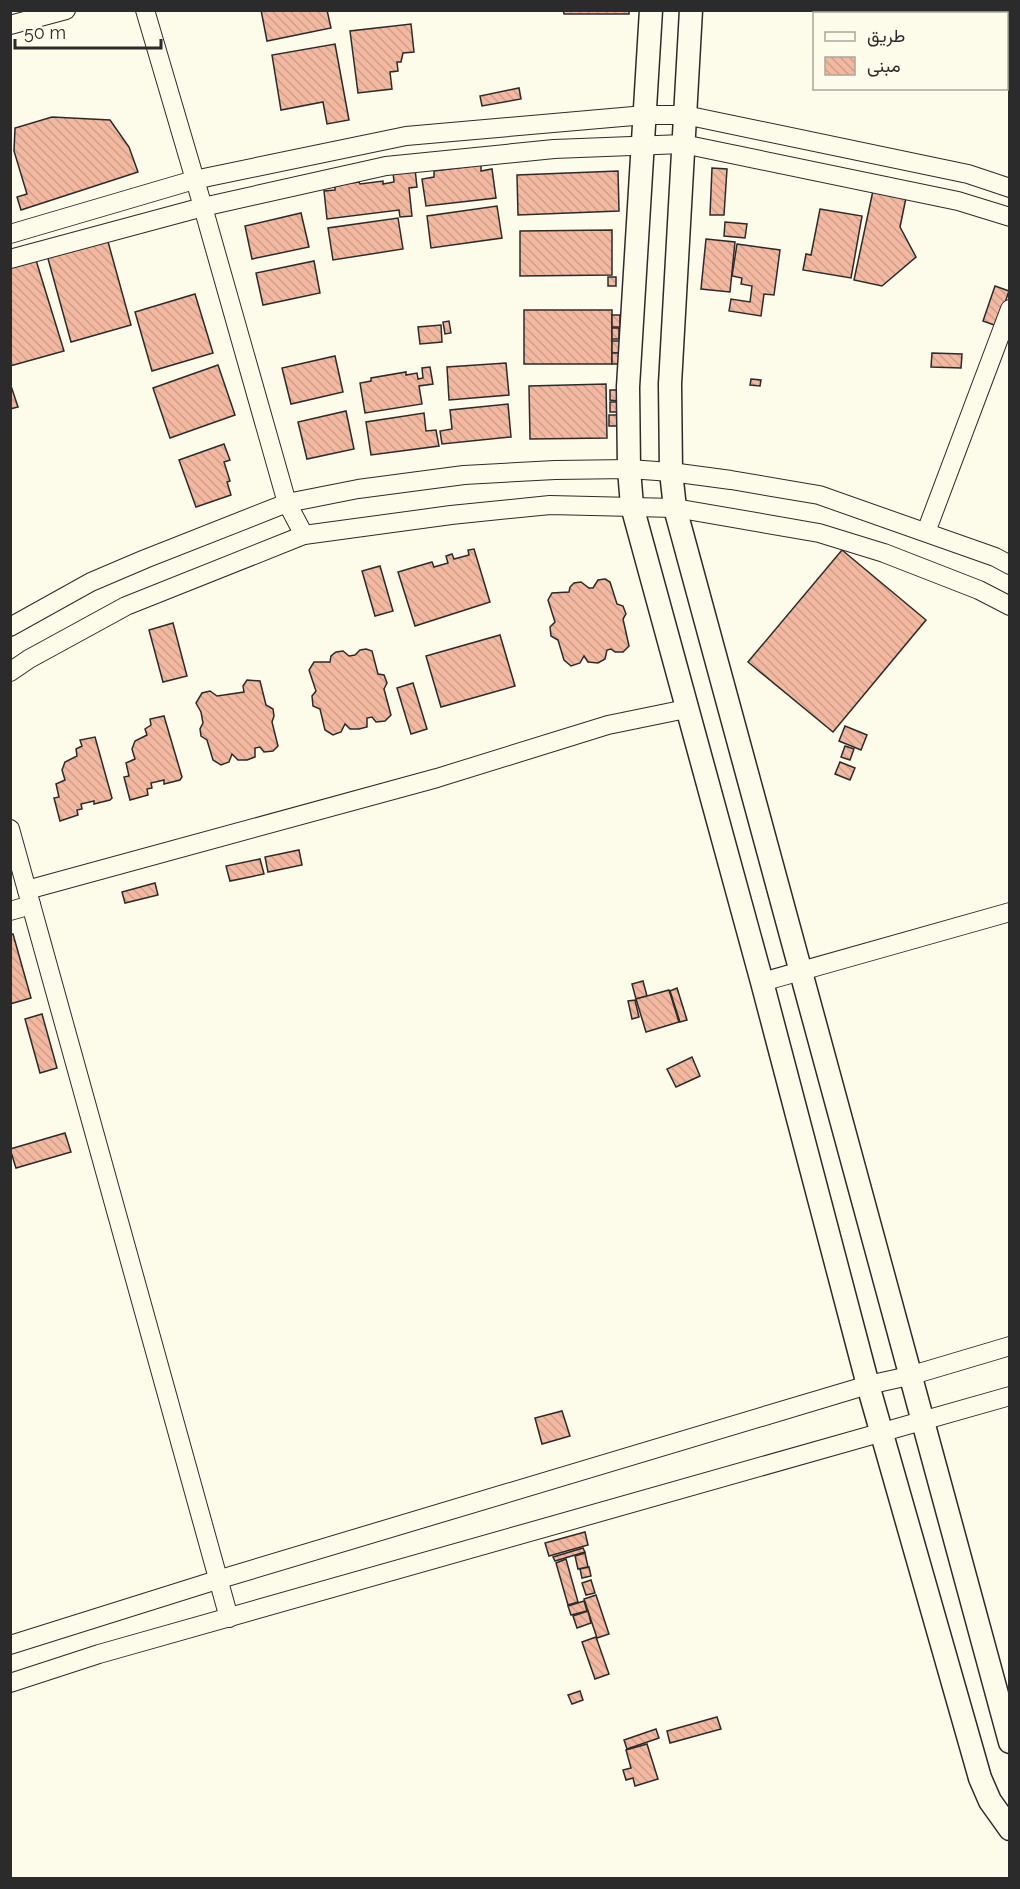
<svg xmlns="http://www.w3.org/2000/svg" width="1020" height="1889" viewBox="0 0 1020 1889" font-family="Raleway,Vazirmatn,sans-serif">
  <defs>
    <pattern id="building-back-hatch" width="6" height="6" patternUnits="userSpaceOnUse" patternTransform="scale(1.5)"><rect width="6" height="6" fill="#f2b8a0"/><path d="M-1 5l2 2M0 0l6 6M5-1l2 2" fill="none" stroke="#d09e8a"/></pattern>
  </defs>
  <rect width="100%" height="100%" fill="#fdfbea"/>
  <!-- building -->
  <g fill="url(#building-back-hatch)" stroke="#2b2b2b" stroke-width="1.5">
    <polygon points="261,10 327,10 331,28 267,41"/>
    <polygon points="563,10 629,10 629,14 564,14"/>
    <polygon points="411,24 414,52 403,53 401,62 397,62 398,71 390,72 392,89 358,93 350,31"/>
    <polygon points="335,44 349,120 327,124 323,102 281,110 272,55"/>
    <polygon points="519,88 521,99 482,106 480,96"/>
    <polygon points="52,117 110,120 129,147 138,172 21,210 17,197 27,194 14,151 15,128"/>
    <polygon points="481,165 481,171 492,169 496,198 426,206 422,179 434,177 434,171"/>
    <polygon points="712,168 727,169 724,215 710,215"/>
    <polygon points="415,169 417,187 409,188 412,216 400,217 399,210 327,219 324,191 335,190 335,185 359,182 360,184 383,181 383,184 394,182 393,172"/>
    <polygon points="618,171 619,211 518,215 517,175"/>
    <polygon points="874,186 907,193 900,227 916,257 882,286 854,280"/>
    <polygon points="497,206 502,238 431,248 427,216"/>
    <polygon points="820,209 862,216 851,278 803,270 806,254 811,255"/>
    <polygon points="301,213 309,247 252,259 245,226"/>
    <polygon points="398,218 403,249 333,260 328,228"/>
    <polygon points="725,222 747,224 745,238 724,236"/>
    <polygon points="612,230 612,275 520,276 520,231"/>
    <polygon points="107,238 131,325 71,342 47,255"/>
    <polygon points="706,239 735,242 730,292 701,289"/>
    <polygon points="737,244 780,250 774,295 764,294 761,316 729,311 731,299 750,302 752,286 741,284 742,278 732,276"/>
    <polygon points="35,257 64,351 10,366 10,264"/>
    <polygon points="314,261 320,293 263,305 256,273"/>
    <rect x="608" y="277" width="8" height="9"/>
    <polygon points="995,286 1009,291 997,326 983,321"/>
    <polygon points="195,294 213,353 152,371 135,312"/>
    <rect x="524" y="310" width="88" height="54"/>
    <rect x="612" y="315" width="8" height="12"/>
    <polygon points="449,321 451,333 445,334 443,322"/>
    <polygon points="441,325 442,342 420,344 418,327"/>
    <rect x="612" y="328" width="7" height="11"/>
    <rect x="612" y="341" width="8" height="12"/>
    <rect x="612" y="353" width="8" height="11"/>
    <polygon points="932,353 962,354 961,368 931,367"/>
    <polygon points="335,356 343,392 291,404 282,368"/>
    <polygon points="506,363 509,395 449,400 447,367"/>
    <polygon points="218,365 235,415 170,438 153,388"/>
    <polygon points="430,367 433,384 419,386 422,404 365,413 360,383 371,381 371,378 406,372 406,375 417,373 418,379 423,378 422,368"/>
    <polygon points="751,379 761,380 760,386 750,385"/>
    <polygon points="10,383 18,407 10,409"/>
    <polygon points="606,384 607,438 530,439 529,386"/>
    <polygon points="610,390 618,390 617,401 610,400"/>
    <rect x="610" y="402" width="7" height="10"/>
    <polygon points="508,404 511,437 442,444 440,431 452,429 450,410"/>
    <polygon points="346,411 354,449 307,459 298,422"/>
    <polygon points="424,413 426,431 436,430 439,446 371,455 366,422"/>
    <rect x="609" y="415" width="8" height="11"/>
    <polygon points="224,444 230,460 224,462 230,481 227,482 231,495 196,507 179,460"/>
    <polygon points="474,549 490,602 415,626 398,572 432,562 434,567 448,563 446,556 452,554 454,559 469,555 468,550"/>
    <polygon points="842,550 926,620 833,732 748,662"/>
    <polygon points="380,566 393,611 375,616 362,571"/>
    <polygon points="605,579 610,582 617,604 623,606 626,614 623,619 629,646 623,652 615,652 611,649 607,650 605,659 598,663 588,662 584,656 580,663 571,666 564,660 558,640 551,636 550,627 555,622 548,600 552,593 569,592 570,587 574,583 581,582 589,588 593,588 598,580"/>
    <polygon points="173,623 187,676 163,682 149,630"/>
    <polygon points="500,635 515,686 441,707 426,656"/>
    <polygon points="366,649 372,651 378,674 384,675 387,683 384,689 391,715 385,721 376,722 372,717 367,718 367,727 359,729 350,729 345,724 341,732 333,735 325,730 320,709 313,706 312,696 316,691 309,670 314,662 330,662 331,656 336,652 343,651 349,656 355,655 360,650"/>
    <polygon points="247,680 260,681 266,705 273,709 274,716 272,722 278,746 273,751 264,752 260,747 255,748 255,757 247,760 238,760 232,754 229,762 221,765 213,760 207,740 201,736 200,729 203,723 201,712 196,703 202,693 210,691 217,696 244,692 243,686"/>
    <polygon points="413,683 427,729 411,734 397,688"/>
    <polygon points="164,716 182,777 180,780 164,784 164,780 151,783 152,788 147,789 148,795 130,800 124,777 129,776 126,763 135,759 132,749 135,741 147,735 145,729 151,725 150,719"/>
    <polygon points="845,726 867,735 861,750 839,741"/>
    <polygon points="95,737 112,798 110,800 94,804 94,801 81,804 82,809 77,810 78,815 60,821 54,798 59,797 56,784 65,780 62,770 65,762 77,756 76,749 82,746 80,740"/>
    <polygon points="845,746 854,749 850,760 841,757"/>
    <polygon points="840,762 855,768 850,780 835,774"/>
    <polygon points="299,850 302,865 268,872 265,857"/>
    <polygon points="260,859 264,874 230,881 226,866"/>
    <polygon points="155,883 158,895 125,903 122,892"/>
    <polygon points="13,934 31,998 10,1004 10,935"/>
    <polygon points="643,981 647,996 636,999 632,984"/>
    <polygon points="677,988 687,1020 680,1022 670,991"/>
    <polygon points="669,990 679,1022 646,1032 636,999"/>
    <polygon points="635,1000 639,1017 632,1019 628,1001"/>
    <polygon points="42,1014 57,1068 40,1073 25,1019"/>
    <polygon points="692,1057 700,1076 676,1087 667,1069"/>
    <polygon points="65,1133 71,1152 16,1168 10,1149"/>
    <polygon points="562,1411 570,1436 542,1444 535,1418"/>
    <polygon points="585,1532 588,1545 549,1556 545,1543"/>
    <polygon points="583,1548 585,1552 555,1561 553,1557"/>
    <polygon points="585,1553 588,1567 578,1569 575,1556"/>
    <polygon points="566,1559 578,1602 568,1605 556,1563"/>
    <polygon points="589,1567 591,1576 582,1578 580,1569"/>
    <polygon points="591,1580 595,1593 586,1595 582,1583"/>
    <polygon points="596,1595 609,1634 597,1638 584,1599"/>
    <polygon points="584,1601 587,1611 571,1615 568,1606"/>
    <polygon points="588,1611 591,1623 577,1628 573,1616"/>
    <polygon points="596,1637 609,1674 595,1679 582,1642"/>
    <polygon points="580,1691 583,1700 572,1704 568,1695"/>
    <polygon points="717,1717 721,1729 670,1743 667,1731"/>
    <polygon points="656,1729 659,1738 627,1749 624,1740"/>
    <polygon points="647,1744 658,1779 635,1786 633,1778 626,1780 623,1770 631,1768 626,1750"/>
  </g>
  <g fill="none" stroke-linecap="round" stroke-linejoin="round">
    <!-- minor casing -->
    <g stroke="#2b2b2b" stroke-width="20">
      <g id="minor">
        <polyline points="145,10 203,207 287,503 304,535"/>
        <polyline points="10,25 66,10"/>
        <polyline points="10,234 194,180 406,136 645,115 685,115 968,174 1010,188"/>
        <polyline points="10,259 203,207 386,166 554,149 683,144 958,201 1010,217"/>
        <polyline points="926,532 1010,309"/>
        <polyline points="10,627 91,582 145,559 287,503 358,489 464,475 555,470 629,469 671,472 731,480 819,495 995,557 1010,565"/>
        <polyline points="10,672 29,659 126,606 304,535 451,515 550,505 675,508 819,533 884,553 979,590 1010,606"/>
        <polyline points="10,829 229,1618"/>
        <polyline points="27,890 437,778 608,725 686,709"/>
        <polyline points="10,911 31,905"/>
        <polyline points="762,982 1010,912"/>
        <polyline points="10,1645 217,1580 868,1385 909,1376 1010,1346"/>
        <polyline points="10,1683 99,1654 1010,1396"/>
      </g>
    </g>
    <!-- tertiary casing -->
    <g stroke="#2b2b2b" stroke-width="25">
      <g id="tertiary">
        <polyline points="651,10 628,387 629,469 632,506 762,982 868,1385 980,1778 990,1801 1010,1829"/>
        <polyline points="691,10 670,384 671,472 675,508 1010,1742"/>
      </g>
    </g>
    <!-- minor -->
    <use href="#minor" stroke="#fdfbea" stroke-width="18"/>
    <!-- tertiary -->
    <use href="#tertiary" stroke="#fdfbea" stroke-width="22"/>
  </g>
  <!-- border -->
  <rect width="1020" height="1889" fill="none" stroke="#2b2b2b" stroke-width="24"/>
  <!-- legend -->
  <rect x="813" y="12" width="195" height="78" fill="#fdfbea" stroke="#a9a89e" stroke-width="1.5"/>
  <rect x="825" y="32" width="30" height="9" fill="#fdfbea" stroke="#a9a89e" stroke-width="1.5"/>
  <text x="867" y="42" font-size="18" fill="#2b2b2b">طريق</text>
  <rect x="825" y="57" width="30" height="18" fill="url(#building-back-hatch)" stroke="#a9a89e" stroke-width="1.5"/>
  <text x="867" y="72" font-size="18" fill="#2b2b2b">مبنى</text>
  <!-- scale -->
  <path d="M15 39v9h146v-9" fill="none" stroke="#2b2b2b" stroke-width="3"/>
  <text x="24" y="39" font-size="18" fill="#2b2b2b" stroke="#fdfbea" stroke-width="4.5" paint-order="stroke">50 m</text>
</svg>
